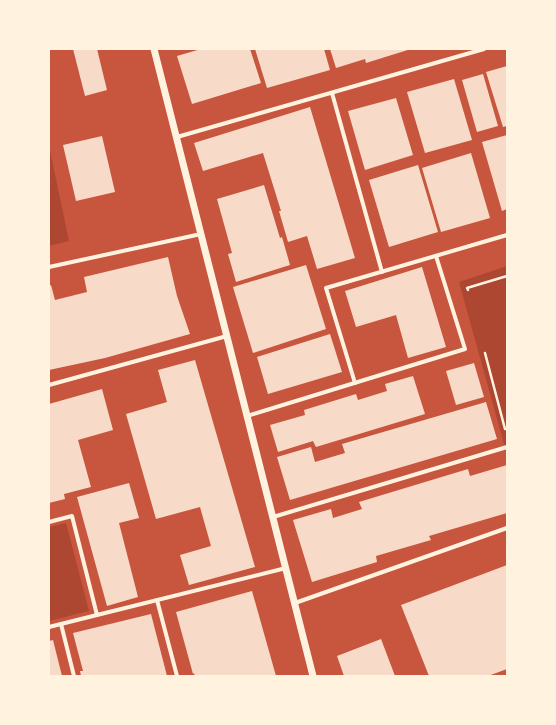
<svg xmlns="http://www.w3.org/2000/svg" width="556" height="725" viewBox="0 0 556 725" font-family="'Public Sans',sans-serif">
  <rect width="100%" height="100%" fill="#c8553d"/>
  <!-- green -->
  <g fill="#ae4732">
    <polygon points="49,146 69,241 49,246"/>
    <polygon points="507,266 507,455 459,282"/>
    <polygon points="66,523 89,611 49,621 49,527"/>
  </g>
  <!-- building -->
  <g fill="#f7dbc8">
    <polygon points="73,49 97,49 107,90 85,96"/>
    <polygon points="201,49 250,49 261,83 192,104 177,56"/>
    <polygon points="255,49 324,49 330,70 267,88"/>
    <polygon points="330,49 411,49 366,63 365,59 336,68"/>
    <polygon points="507,66 507,126 503,127 486,72"/>
    <polygon points="483,74 498,126 477,132 462,80"/>
    <polygon points="454,79 472,140 425,153 407,92"/>
    <polygon points="396,98 413,155 365,170 348,111"/>
    <polygon points="310,107 355,258 317,269 307,236 288,242 279,211 281,211 263,153 203,171 194,143"/>
    <polygon points="507,135 507,209 502,211 482,142"/>
    <polygon points="102,136 115,192 76,201 63,145"/>
    <polygon points="471,153 490,218 441,232 422,168"/>
    <polygon points="418,165 438,232 389,247 369,180"/>
    <polygon points="264,185 280,238 282,237 290,265 236,282 228,254 232,253 217,199"/>
    <polygon points="168,257 177,296 190,334 105,358 49,370 49,286 51,285 55,300 87,292 84,277"/>
    <polygon points="306,265 326,329 253,353 233,287"/>
    <polygon points="422,267 446,347 408,358 396,315 356,327 345,291"/>
    <polygon points="330,334 342,372 268,394 257,357"/>
    <polygon points="195,360 255,567 189,585 180,555 211,546 200,507 156,519 126,414 167,402 158,370"/>
    <polygon points="474,363 484,397 456,405 446,371"/>
    <polygon points="413,376 425,414 316,447 313,441 278,452 270,425 305,415 304,410 356,394 358,400 387,391 385,384"/>
    <polygon points="102,389 113,430 78,440 91,487 64,494 65,499 49,503 49,404"/>
    <polygon points="486,402 497,439 290,500 277,457 311,447 315,462 345,453 342,444"/>
    <polygon points="507,465 507,513 429,536 431,540 376,556 377,562 312,582 293,520 331,509 333,518 362,509 359,502 468,469 470,476"/>
    <polygon points="129,483 139,518 119,523 138,597 107,606 77,497"/>
    <polygon points="507,565 507,669 488,676 429,676 401,605"/>
    <polygon points="252,591 276,676 195,676 194,673 193,674 176,612"/>
    <polygon points="151,614 167,676 81,676 80,671 83,671 73,633"/>
    <polygon points="381,639 395,676 344,676 337,656"/>
    <polygon points="53,640 62,676 49,676 49,641"/>
  </g>
  <g fill="none" stroke-linecap="round" stroke-linejoin="round">
    <!-- path -->
    <g stroke="#fff3e0" stroke-width="2.5">
      <polyline points="468,290 467,288 507,276"/>
      <polyline points="485,353 505,429"/>
    </g>
    <!-- minor -->
    <g stroke="#fff3e0" stroke-width="4">
      <polyline points="332,93 382,272"/>
      <polyline points="177,137 484,49"/>
      <polyline points="49,267 201,234"/>
      <polyline points="355,383 326,288 507,235"/>
      <polyline points="49,385 227,336"/>
      <polyline points="247,416 465,349 436,256"/>
      <polyline points="273,517 507,447"/>
      <polyline points="49,522 72,516 97,615 286,568"/>
      <polyline points="157,600 177,676"/>
      <polyline points="295,603 507,528"/>
      <polyline points="61,624 74,676"/>
      <polyline points="49,627 97,615"/>
    </g>
    <!-- tertiary -->
    <polyline stroke="#fff3e0" stroke-width="7" points="154,49 313,676"/>
  </g>
  <!-- border -->
  <rect width="556" height="725" fill="none" stroke="#fff3e0" stroke-width="100"/>
</svg>
